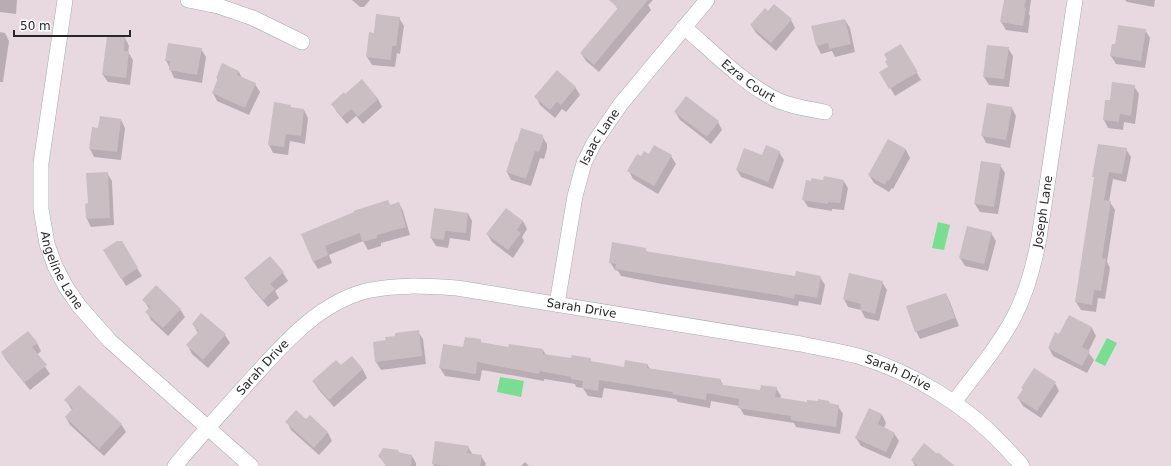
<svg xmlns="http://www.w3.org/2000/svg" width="1171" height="466" viewBox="0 0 1171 466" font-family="'DejaVu Sans',sans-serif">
  <rect width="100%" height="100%" fill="#e8d9e0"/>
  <!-- water -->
  <g fill="#77df8f">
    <polygon points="938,222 950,225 944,250 932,248"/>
    <polygon points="1107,338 1117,343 1105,366 1095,361"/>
    <polygon points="500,377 524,381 521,397 497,392"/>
  </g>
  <!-- shadow -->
  <g fill="#0003">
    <polygon points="0,0 17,0 16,14 0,12"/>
    <polygon points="352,0 370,0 364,7 360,7"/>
    <polygon points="619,0 653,0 648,5 651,10 599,72 586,61 581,53 618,10 615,4"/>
    <polygon points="1005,0 1031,0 1029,14 1030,16 1028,33 1006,30 1001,22"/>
    <polygon points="1125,0 1155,0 1154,7 1127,2"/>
    <polygon points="768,12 791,20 795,28 776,51 756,33 751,25"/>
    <polygon points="399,18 404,26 400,54 397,53 395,67 372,65 367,57 375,34"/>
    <polygon points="845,20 850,28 855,52 835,57 832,51 821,54 817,46"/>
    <polygon points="1145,30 1150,38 1145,68 1116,64 1111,56 1116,45"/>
    <polygon points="0,32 5,33 9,41 3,82 0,82"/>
    <polygon points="125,38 129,46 128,52 133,60 130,85 108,82 103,75"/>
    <polygon points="901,45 921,80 895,96 881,72 889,67"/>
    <polygon points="1008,48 1013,56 1009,87 989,85 984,77"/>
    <polygon points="201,49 206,57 202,83 174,78 166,60"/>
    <polygon points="239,72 242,78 255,84 260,92 249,115 217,101 213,93 218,81 217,78"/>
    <polygon points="362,81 378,99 382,107 363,124 356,116 347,124 337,112 332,104 345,95"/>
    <polygon points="1134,86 1139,94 1135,124 1124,122 1123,130 1108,128 1104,120 1110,102"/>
    <polygon points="575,87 580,95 566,112 562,109 555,118 540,105 536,97"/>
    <polygon points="290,106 292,108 304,110 308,118 305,144 290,141 288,155 273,153 269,145"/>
    <polygon points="1012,108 1016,116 1010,148 986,143 982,135"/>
    <polygon points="675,112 718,122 722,130 711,144 680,120"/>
    <polygon points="121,120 125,128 121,160 94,157 90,149"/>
    <polygon points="542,136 547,144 547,149 544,159 540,158 531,186 511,180 507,172"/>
    <polygon points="889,140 906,150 910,158 893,189 892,188 889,192 874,183 869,175"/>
    <polygon points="1126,149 1131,157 1126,182 1113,179 1109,202 1110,202 1115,210 1107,262 1110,268 1105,299 1098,298 1096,312 1081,310 1076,302 1095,179 1093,176"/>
    <polygon points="779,152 784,160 773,189 741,177 737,170 763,156"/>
    <polygon points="649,155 671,156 676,164 658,194 633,179 629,171 641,157"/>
    <polygon points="1000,165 1005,173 998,214 980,212 975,204"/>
    <polygon points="107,173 112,181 114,225 91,227 87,219"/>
    <polygon points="843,180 848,188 844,210 832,209 832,211 808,207 803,199 812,182"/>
    <polygon points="399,203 403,211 410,235 381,243 381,246 368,250 363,241 329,255 332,263 318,269 313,261 303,234"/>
    <polygon points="506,209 523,221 527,229 522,237 524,241 513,258 492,242 487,234"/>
    <polygon points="468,213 472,221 470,241 450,238 448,248 436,246 431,238"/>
    <polygon points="991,233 996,241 988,271 965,266 960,258"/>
    <polygon points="121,242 142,276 126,286 105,250"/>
    <polygon points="645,249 647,252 796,277 820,277 825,285 821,305 799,301 798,306 782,303 662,284 621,276 618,271 615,270 610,262"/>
    <polygon points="283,273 288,281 275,291 279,298 268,307 250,286 246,278"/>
    <polygon points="850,274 882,282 887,290 879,321 865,318 861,310 848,307 844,299"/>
    <polygon points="946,294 950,302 959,326 920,339 916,331"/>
    <polygon points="144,300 180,309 185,317 168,336 151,320 147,312 149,309"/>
    <polygon points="193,324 225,335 230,343 208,368 192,354 188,346 198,333"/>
    <polygon points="1092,328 1096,336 1088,352 1094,360 1087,373 1053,356 1049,348 1059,336"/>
    <polygon points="418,332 423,339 426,364 381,370 376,362 387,341"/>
    <polygon points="480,340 482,344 509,348 543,350 546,355 572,360 590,359 592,362 625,368 647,364 650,369 720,380 724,386 761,392 776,388 781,396 780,399 808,403 829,402 831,405 838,406 843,414 840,434 796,427 794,423 744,415 739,406 711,401 710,408 678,402 676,399 604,388 602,398 588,396 583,388 576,387 575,384 544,379 544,381 482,370 480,381 445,376 440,368"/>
    <polygon points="37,343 41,351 37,355 50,374 30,390 6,360 2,353"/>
    <polygon points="352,357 363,370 367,378 334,407 318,389 313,381 341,367"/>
    <polygon points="1055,383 1059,391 1041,418 1023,406 1018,398 1023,390 1022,388"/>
    <polygon points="66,401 121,424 126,432 104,456 70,425 66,417 72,410"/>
    <polygon points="870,409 882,415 886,423 884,428 894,433 899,441 890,459 861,446 856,438"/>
    <polygon points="310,417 328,433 332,441 319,455 291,430 287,422 306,420"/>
    <polygon points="468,447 473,455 481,456 486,464 485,466 434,466 433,464"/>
    <polygon points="398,451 399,454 412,456 416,463 416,466 386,466 380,456"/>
    <polygon points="936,454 955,466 915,466 912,460"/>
    <polygon points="525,462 529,466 521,466"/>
  </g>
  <!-- building -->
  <g fill="#cabec3">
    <polygon points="609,0 648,0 594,65 580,53 618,8"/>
    <polygon points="1004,0 1026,0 1024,7 1026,8 1023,26 1000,22"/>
    <polygon points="774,4 792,19 771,43 750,25 765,8 768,11"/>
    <polygon points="376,14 400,17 396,46 392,46 391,60 366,57 369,32 374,33"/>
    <polygon points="845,19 851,44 829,49 828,43 816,46 811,26"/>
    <polygon points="1118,25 1146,29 1141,61 1110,56 1112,44 1115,44"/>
    <polygon points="109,35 125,37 124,51 129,51 126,78 102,75 107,37 109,37"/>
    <polygon points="168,43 202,48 197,75 169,70 170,61 165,61"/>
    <polygon points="901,44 918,72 889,89 879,72 888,67 885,61 887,60 884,54"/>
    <polygon points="987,45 1009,47 1004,79 983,77"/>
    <polygon points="222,63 239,71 237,75 256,83 245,108 212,93 218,78 216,78"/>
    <polygon points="557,70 576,87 561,105 557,102 550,110 534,97"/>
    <polygon points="362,79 378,99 358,117 351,109 342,117 331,104 344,92 345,94"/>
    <polygon points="1112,82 1135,85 1131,116 1120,114 1119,122 1103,120 1105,100 1110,100"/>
    <polygon points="686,96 719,121 707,137 674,112"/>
    <polygon points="274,102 291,105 290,107 304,109 301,136 286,134 284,147 268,145"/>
    <polygon points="987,103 1012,107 1006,140 981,136"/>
    <polygon points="100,116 121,119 117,152 89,149 92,127 98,128"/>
    <polygon points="521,128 543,135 543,141 539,152 535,151 526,179 506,172 516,141 517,142"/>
    <polygon points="888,139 906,149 889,181 887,180 885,185 868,175"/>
    <polygon points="1098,144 1127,148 1122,174 1109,172 1104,200 1111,201 1102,258 1106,259 1101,291 1094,290 1092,305 1075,302 1094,177 1092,177"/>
    <polygon points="654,145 672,155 654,186 627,171 637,154 641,156 644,151 649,154"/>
    <polygon points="766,145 780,151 768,182 736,170 744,148 762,155"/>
    <polygon points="981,161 1001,164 994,207 974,204"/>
    <polygon points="108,172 110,218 86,219 85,204 88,203 86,173"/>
    <polygon points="824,176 844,180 840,203 828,202 828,204 802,200 806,180 811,181 811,178 823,180"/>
    <polygon points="388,200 390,205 399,202 406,227 377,235 377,238 362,242 360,233 325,246 328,255 313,262 301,234 354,212 353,211"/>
    <polygon points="434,208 468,213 466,233 445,231 444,240 430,238"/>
    <polygon points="506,208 523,221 517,230 521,233 508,250 486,234"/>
    <polygon points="967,226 992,232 984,264 959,258"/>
    <polygon points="117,241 122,241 138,268 121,279 103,250"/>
    <polygon points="612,242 646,248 645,251 795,276 796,271 821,276 817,298 795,294 794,299 777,295 657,276 615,269 616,264 609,263"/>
    <polygon points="270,256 284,272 270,284 275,289 263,300 244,278"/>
    <polygon points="849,273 883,281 875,314 860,310 861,304 843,299"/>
    <polygon points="156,285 181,309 163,328 145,312 150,307 142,300"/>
    <polygon points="946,293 955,318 915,332 906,306"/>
    <polygon points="201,313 226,334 203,360 186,345 199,331 192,324"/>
    <polygon points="1069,315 1092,327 1082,347 1090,351 1082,366 1048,348 1055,332 1059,334"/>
    <polygon points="419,330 422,356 375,362 373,342 386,340 385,337 395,336 395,333"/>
    <polygon points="28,331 38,343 32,347 47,365 24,383 1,352"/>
    <polygon points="465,337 481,339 480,342 508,347 509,344 543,349 543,354 571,358 572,355 591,358 591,361 624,367 625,360 648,364 647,368 721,379 720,382 723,383 723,385 760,390 761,385 777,387 775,397 807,402 807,400 818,401 818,399 829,401 829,403 839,405 836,427 791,420 791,416 738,408 739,399 707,393 706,400 672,394 673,392 599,380 598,391 582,388 583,381 571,379 571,377 540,371 539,374 477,362 476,374 439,368 443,344 463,347"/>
    <polygon points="352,356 363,369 329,400 312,381 336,360 341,365"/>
    <polygon points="1034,368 1056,382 1037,411 1017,398 1023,389 1021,388"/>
    <polygon points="79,385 122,424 99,449 65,417 73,408 64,400"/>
    <polygon points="869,408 882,414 878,424 895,433 886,452 855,438"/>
    <polygon points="296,410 306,419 310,415 328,432 314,448 285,422"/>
    <polygon points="435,441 469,446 467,453 482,455 480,466 446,466 432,464"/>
    <polygon points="924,443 936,453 939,453 955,466 918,466 911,460"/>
    <polygon points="383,448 399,450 398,452 412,455 411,466 387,466 378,456"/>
  </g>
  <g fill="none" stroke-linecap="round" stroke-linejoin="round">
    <!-- street casing -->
    <g stroke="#a3aeac" stroke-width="16">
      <g id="street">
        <path id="s1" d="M65,0L41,163V209L47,244L55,266L66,287L79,306L110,341L251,466"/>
        <polyline points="188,0 218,6 253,18 302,42"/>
        <path id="s2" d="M684,27C712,51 744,84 777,100C792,107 809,109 825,112"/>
        <path id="s3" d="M557,304L575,196L584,163L594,143L620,105L707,0"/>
        <path id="s4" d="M954,402C975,374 998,347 1014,317C1027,292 1034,265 1039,238L1075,0"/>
        <path id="s5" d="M175,466C198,438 223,411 247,384C281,347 316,304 366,291C396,284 426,286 457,288L801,344C820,348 839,351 858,356C912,372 968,406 1006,448C1011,454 1017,459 1022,466"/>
      </g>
    </g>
    <!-- street -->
    <use href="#street" stroke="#fff" stroke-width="15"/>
  </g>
  <g text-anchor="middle" stroke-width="3" stroke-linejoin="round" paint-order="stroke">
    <!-- street labels -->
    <g font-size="12" fill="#272727" stroke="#fff">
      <text dy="4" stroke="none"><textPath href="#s2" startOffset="84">Ezra Court</textPath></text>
      <text dy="4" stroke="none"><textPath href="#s3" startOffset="174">Isaac Lane</textPath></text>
      <text dy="4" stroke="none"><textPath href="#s4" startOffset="214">Joseph Lane</textPath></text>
      <text dy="4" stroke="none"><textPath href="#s1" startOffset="276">Angeline Lane</textPath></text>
      <text dy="4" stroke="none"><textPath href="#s5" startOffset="480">Sarah Drive</textPath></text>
      <text dy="4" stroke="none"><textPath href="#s5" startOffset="132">Sarah Drive</textPath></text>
      <text dy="4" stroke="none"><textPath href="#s5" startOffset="804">Sarah Drive</textPath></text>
    </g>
  </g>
  <!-- scale -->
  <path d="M14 30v6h116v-6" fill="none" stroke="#272727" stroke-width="2"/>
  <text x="20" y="30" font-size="12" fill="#272727" stroke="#ffffff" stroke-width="3" paint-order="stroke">50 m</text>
</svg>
